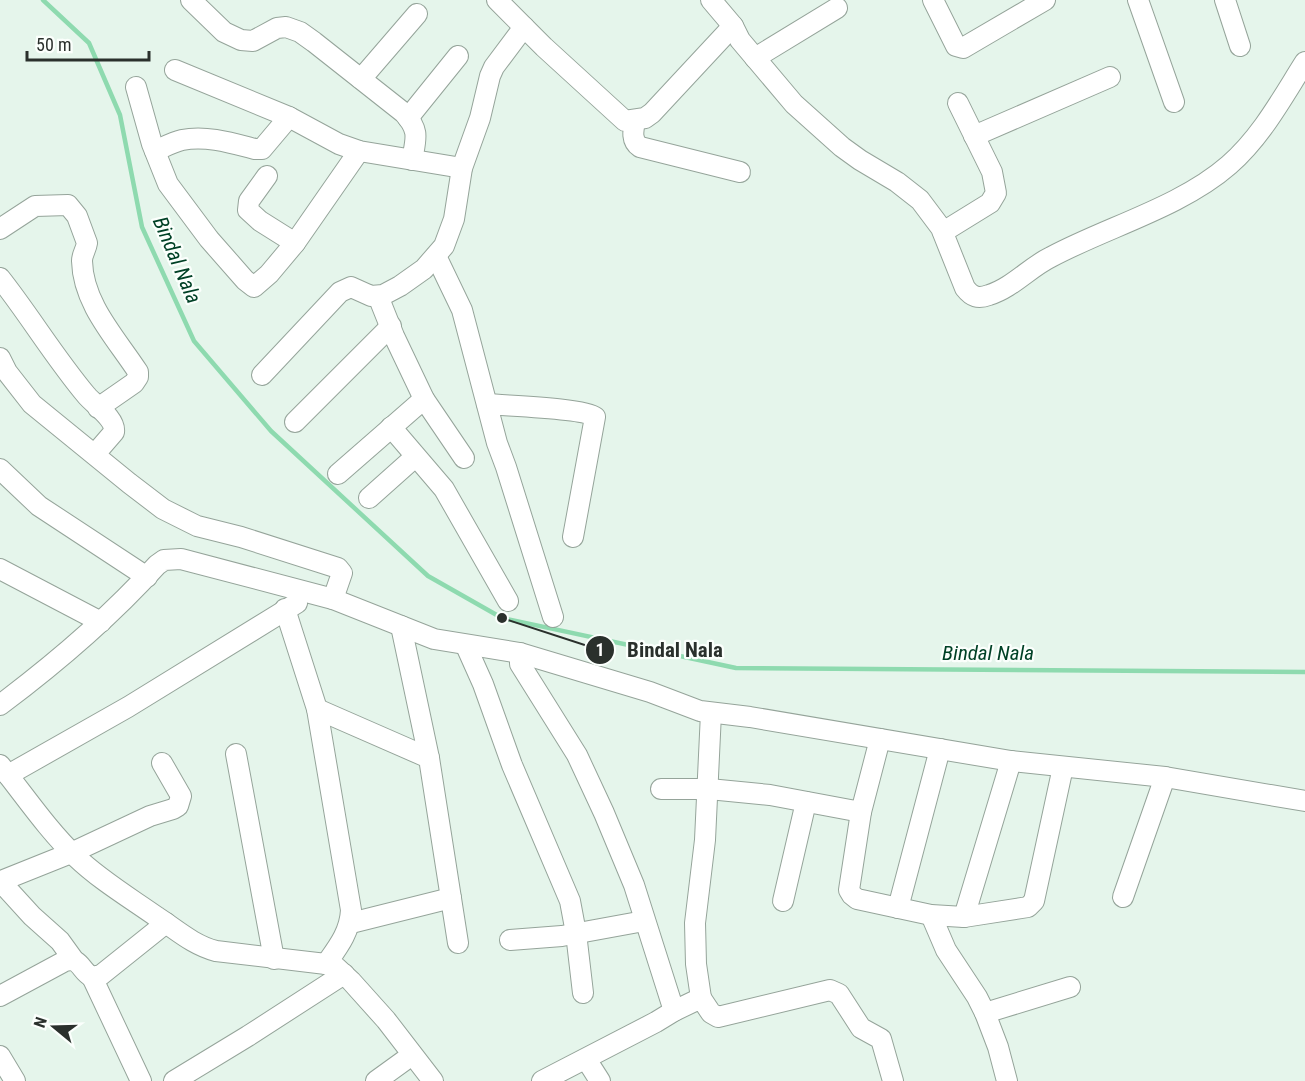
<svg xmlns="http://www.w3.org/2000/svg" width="1305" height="1081" viewBox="0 0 1305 1081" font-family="'Roboto Condensed',sans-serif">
  <rect width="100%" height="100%" fill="#e5f5eb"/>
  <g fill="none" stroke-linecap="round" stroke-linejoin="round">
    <!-- stream -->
    <polyline stroke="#8edaaf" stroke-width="4.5" points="43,0 89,43 120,115 142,227 194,341 271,431 428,576 502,618 736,668 1305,672"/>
    <!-- street casing -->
    <g stroke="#95a49a" stroke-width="22">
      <g id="street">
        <path d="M191,0L224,32L241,40L253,41L277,28L286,27L300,32L314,42L404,113C420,131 416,138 412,160"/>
        <polyline points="497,0 544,47 625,121 645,118 652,113 733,26"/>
        <path d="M711,0L733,26L740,40L794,104L842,147L860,160L897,182L920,200L941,228L965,288C972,297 978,299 989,295C1012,288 1030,267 1051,257C1107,227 1181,207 1229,165C1262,136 1282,98 1305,62"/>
        <polyline points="933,0 956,46 963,48 1045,0"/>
        <polyline points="1138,0 1174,102"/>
        <polyline points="1225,0 1240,46"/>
        <polyline points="755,58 837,8"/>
        <polyline points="175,70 289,117 339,144 359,151 462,168"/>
        <polyline points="361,79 417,14"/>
        <polyline points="136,87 152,144 168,184 209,239 245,280 254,287 269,274 295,243 359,151"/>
        <polyline points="408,118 458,56"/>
        <path d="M635,121C633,131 631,141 640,147L740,172"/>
        <polyline points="974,136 1110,77"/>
        <path d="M155,151C164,147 173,142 182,140C206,135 232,143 255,149H262L289,117"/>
        <polyline points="267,176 249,201 248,210 260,221 295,243"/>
        <path d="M0,229L35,206L68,205L77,216L87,243C86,250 82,254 82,261C83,304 116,338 138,372V377L134,383L98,408"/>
        <polyline points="943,232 990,203 996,193 992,172 958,103"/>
        <polyline points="436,256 462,310 497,443 506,467 553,617"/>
        <path d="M0,278C30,316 55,358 87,396C95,405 116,419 114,432L95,454"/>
        <polyline points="378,296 394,336 424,399 464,458"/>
        <polyline points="0,358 7,372 32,404 129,483 163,509 197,526 241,537 338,568 342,573 333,599"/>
        <polyline points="262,375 340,292 351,287 371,296 383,295 400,286 424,269 444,246 454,219 462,168 480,118 490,76 494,67 524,27"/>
        <path d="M487,404C507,406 584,408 595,417L573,537"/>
        <polyline points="295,422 391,326"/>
        <polyline points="391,427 444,489 508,601"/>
        <polyline points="0,469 39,506 147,577"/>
        <polyline points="338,474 424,399"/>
        <polyline points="369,498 415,457"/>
        <polyline points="0,569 101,622"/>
        <path d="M285,609L317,709L351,910C350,932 338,947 326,964"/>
        <polyline points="401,626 429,758"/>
        <polyline points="466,646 483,684 512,765 570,901 576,933 583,993"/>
        <polyline points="520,653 520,664 577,755 604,813 634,885 674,1011"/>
        <path d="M0,705C56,663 110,617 157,565L164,560L181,559L333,599L434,639L520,653L650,692L700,711L750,717L1011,761L1165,777L1305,801"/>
        <polyline points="317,709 429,758 458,943"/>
        <polyline points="236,754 274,959"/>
        <path d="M0,765C25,796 47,829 76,857C100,880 130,898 157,917C177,930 193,945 216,951L326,964L337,968L351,981L386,1020L433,1081"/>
        <polyline points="8,775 128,707 297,603"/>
        <polyline points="661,789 709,789 770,795 861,812 880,739"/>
        <polyline points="861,812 849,890 852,895 857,899 931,915 964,917 1028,907 1034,901 1063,767"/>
        <polyline points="0,881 32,916 60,941 73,959"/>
        <polyline points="1,881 71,853 150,816 173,809 178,806 181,796 162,763"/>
        <polyline points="1123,897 1165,777"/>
        <polyline points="783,901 806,802"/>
        <polyline points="898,908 940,749"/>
        <polyline points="931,915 946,950 977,997 985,1013 998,1047 1007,1081"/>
        <polyline points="964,917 1011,761"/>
        <polyline points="351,923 451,898"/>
        <polyline points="510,940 562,936 644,921"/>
        <polyline points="92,977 141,1081"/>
        <path d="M0,996L65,961C81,957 80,971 92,977L101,975L166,923"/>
        <polyline points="701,998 696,964 695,923 705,840 711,713"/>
        <polyline points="985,1013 1070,987"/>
        <polyline points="0,1056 15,1081"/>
        <polyline points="586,1059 600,1081"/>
        <polyline points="174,1081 248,1036 344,974"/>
        <polyline points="376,1081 412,1055"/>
        <polyline points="542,1081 656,1022 674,1011 701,998 711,1013 718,1017 830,990 839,994 861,1028 881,1039 893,1081"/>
      </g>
    </g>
    <!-- street -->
    <use href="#street" stroke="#fff" stroke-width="20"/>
  </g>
  <g text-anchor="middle" stroke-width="4.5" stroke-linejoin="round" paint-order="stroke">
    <!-- water labels -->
    <g font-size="21" font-style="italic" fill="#004126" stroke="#fbfffc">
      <text transform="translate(177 260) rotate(67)" y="7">Bindal Nala</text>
      <text x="988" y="660">Bindal Nala</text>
    </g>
  </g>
  <!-- callouts -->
  <path fill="none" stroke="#2a302c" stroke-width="2" d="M502 618L600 650"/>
  <g fill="#2a302c" stroke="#fbfffc" stroke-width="2">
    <circle cx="502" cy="618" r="6"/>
    <circle cx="600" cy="650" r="15"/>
  </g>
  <g font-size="18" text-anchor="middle" font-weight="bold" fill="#fff">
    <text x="600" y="656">1</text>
  </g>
  <g font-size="21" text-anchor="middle" font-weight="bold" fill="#2a302c" stroke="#fbfffc" stroke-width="4.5" stroke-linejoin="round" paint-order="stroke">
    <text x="675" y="657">Bindal Nala</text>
  </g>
  <!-- north arrow -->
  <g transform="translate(54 1027) rotate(289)" stroke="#fbfffc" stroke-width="4.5" paint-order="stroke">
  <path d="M0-4.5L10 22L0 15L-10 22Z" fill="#2a302c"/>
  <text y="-9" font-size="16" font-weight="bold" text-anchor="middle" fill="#2a302c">N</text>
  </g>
  <!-- scale -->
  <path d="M27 51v9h122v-9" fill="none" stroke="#2a302c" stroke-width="3"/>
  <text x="36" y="51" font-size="18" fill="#2a302c" stroke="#fbfffc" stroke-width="4.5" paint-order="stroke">50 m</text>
</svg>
